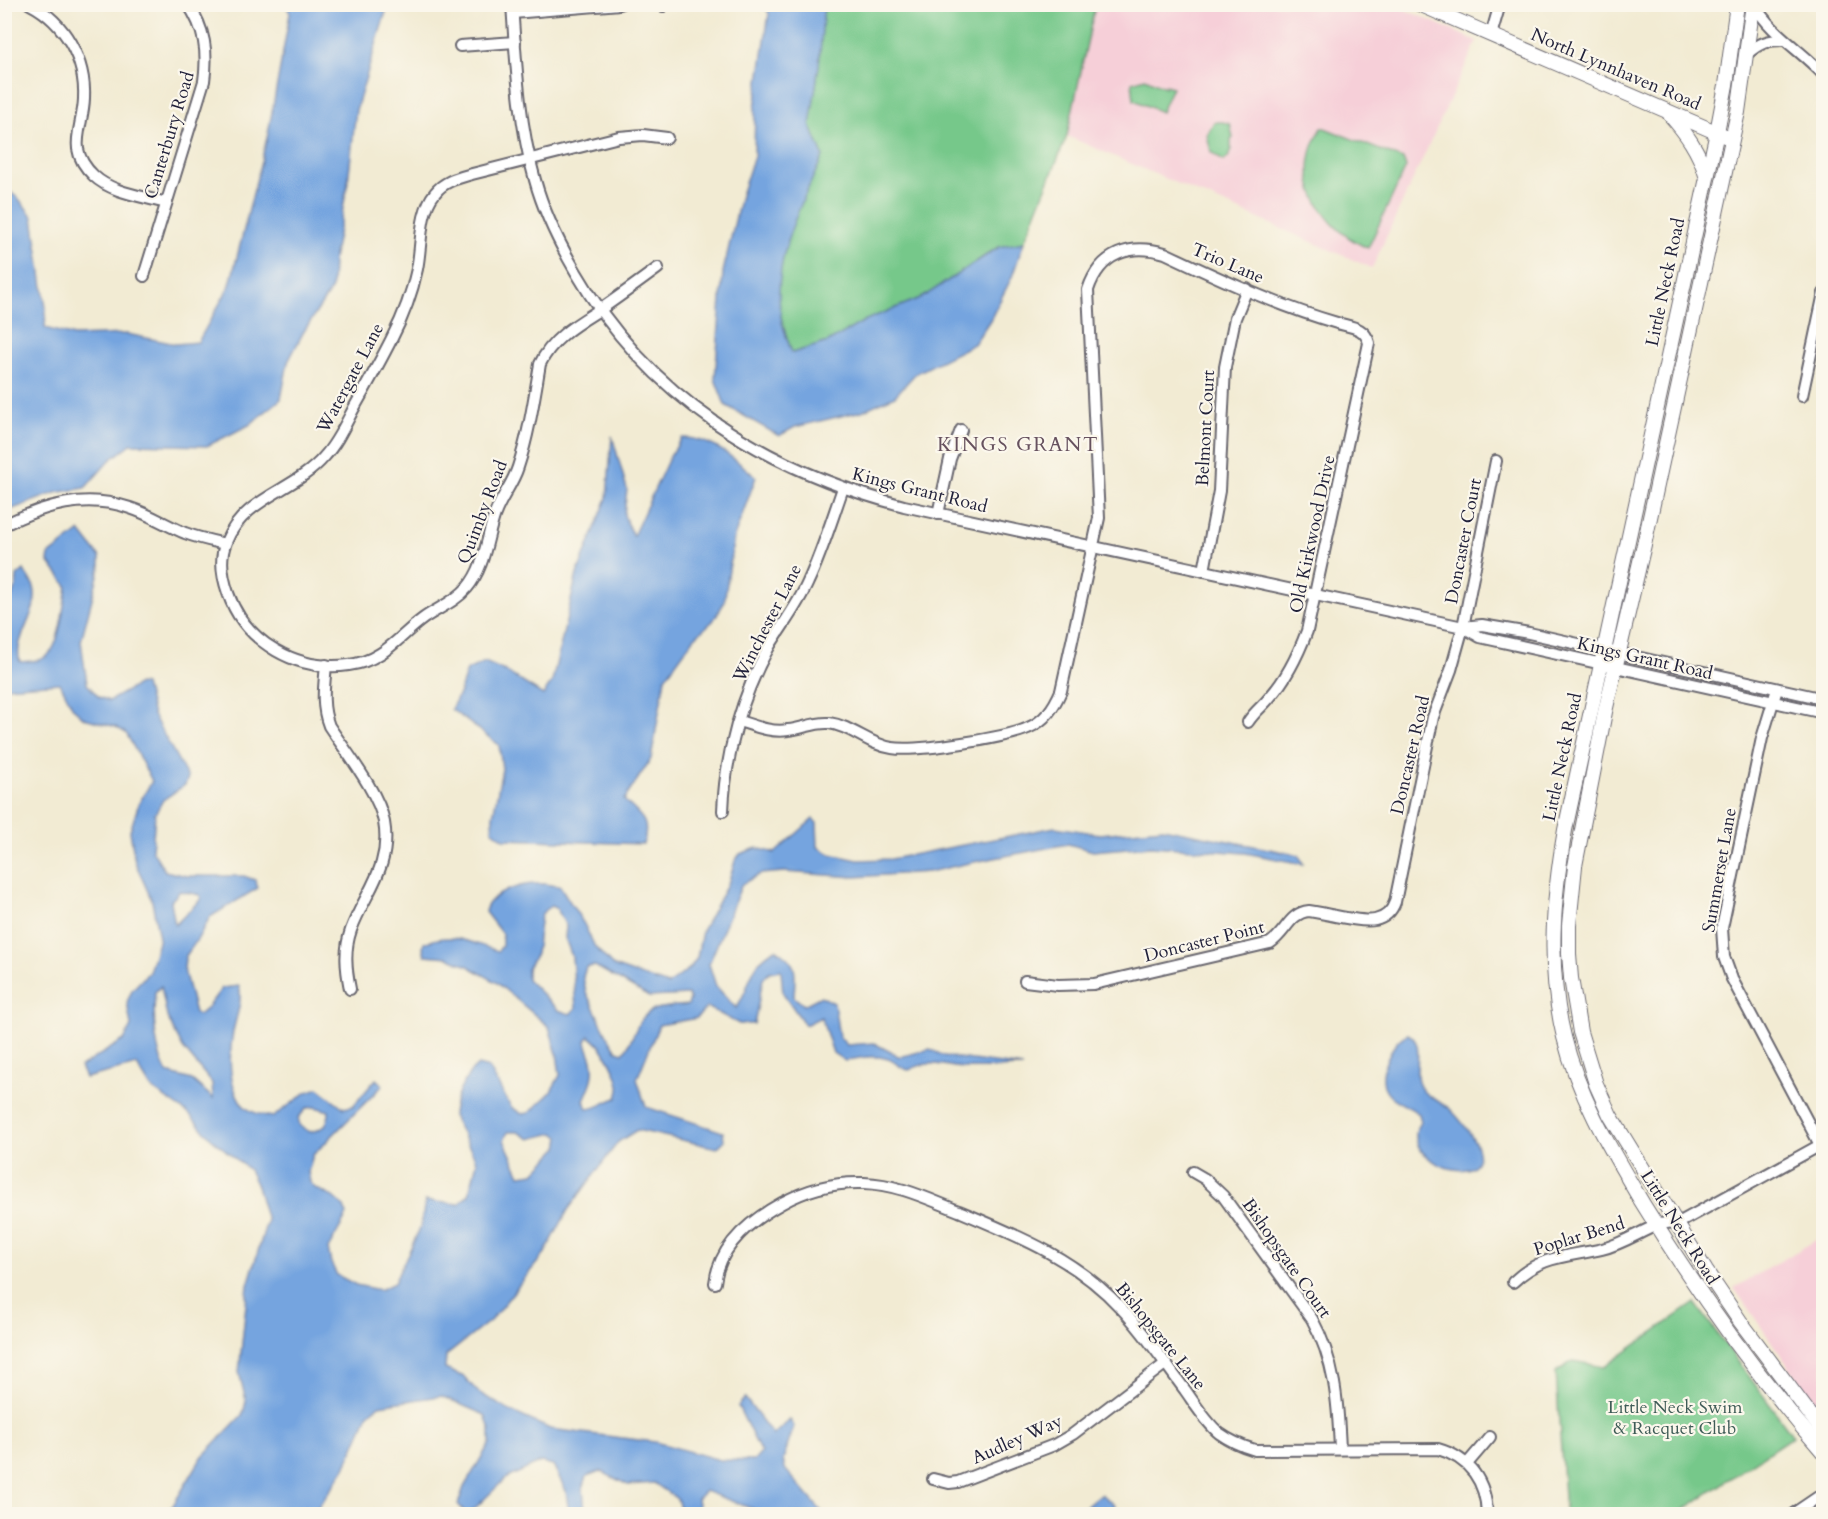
<svg xmlns="http://www.w3.org/2000/svg" width="1828" height="1519" viewBox="0 0 1828 1519" font-family="Cardo,serif">
  <rect width="100%" height="100%" fill="#fbf7ec"/>
  <filter id="ink" filterUnits="userSpaceOnUse"><feTurbulence type="fractalNoise" baseFrequency=".0167" numOctaves="2"/><feDisplacementMap in="SourceGraphic" scale="12" xChannelSelector="R" yChannelSelector="G"/><feConvolveMatrix kernelMatrix="1 2 1 2 8 2 1 2 1" color-interpolation-filters="sRGB"/></filter>
  <filter id="wash" filterUnits="userSpaceOnUse"><feTurbulence type="fractalNoise" baseFrequency=".008" numOctaves="4" result="noise"/><feDisplacementMap in="SourceGraphic" scale="24" xChannelSelector="R" yChannelSelector="G"/><feGaussianBlur stdDeviation="1.35" result="paint"/><feColorMatrix in="noise" values="0 0 0 0 0 0 0 0 0 0 0 0 0 0 0 0 0 1.4 0 .05"/><feComposite in="paint" operator="in"/></filter>
  <g filter="url(#wash)">
    <rect width="100%" height="100%" fill="#f2ebd3"/>
    <!-- built -->
    <g fill="#f6cfd8">
      <polygon points="1095,5 1394,5 1477,41 1372,268 1067,136"/>
      <polygon points="1823,1236 1823,1416 1734,1288"/>
    </g>
    <!-- green -->
    <g fill="#76c88a" stroke="#4c7562" stroke-width="1.5">
      <path d="M824,5L1095,6L1067,136L1024,242L998,247L923,297L866,320L828,342L792,353C788,341 784,329 781,317C771,260 800,206 823,156L810,125L819,65Z"/>
      <polygon points="1145,78 1165,87 1166,85 1172,87 1161,112 1134,100 1132,82"/>
      <polygon points="1214,122 1223,122 1230,124 1233,138 1231,140 1231,149 1228,158 1223,161 1211,152 1207,135"/>
      <path d="M1322,127L1403,159L1406,167L1368,248C1332,233 1301,194 1311,153C1313,144 1318,135 1322,127Z"/>
      <polygon points="1695,1303 1793,1436 1677,1514 1565,1514 1556,1372 1573,1361 1604,1367"/>
    </g>
    <!-- water -->
    <g fill="#75a4df" stroke="#4c638d" stroke-width="1.5" fill-rule="evenodd">
      <path d="M286,5H388L356,110L348,182L333,260L332,288L303,333L288,362L281,399L249,425L207,446L131,444L109,461L85,488L55,493L5,512L4,265C7,251 15,227 5,216V188L19,199L33,217L46,308L45,328L74,336L127,334L176,344L198,342L230,285L268,134L290,13Z"/>
      <path d="M763,5H824L819,65L810,125L823,156C800,206 771,260 781,317C783,329 788,341 792,353L828,342L866,320L923,297L999,247L1024,242L1012,277L990,320L974,344L915,374L895,396L862,411L795,427L779,436L725,405L715,379L723,272L741,195L754,156L755,108L769,13Z"/>
      <path d="M612,436L627,489L624,515L633,536L669,458L682,438C709,436 736,460 756,477L734,537L724,603L713,621L694,638L665,678L651,759L624,800C640,816 651,820 643,844L504,839L492,830L493,816L502,769L499,745L451,709L459,694L467,670L485,662L505,671L543,695L552,682L577,574L607,498Z"/>
      <path d="M80,531L100,557V568L81,641L87,684L99,697L109,701L139,684L145,685L153,715L188,778L185,785L163,800L155,814L152,850L165,871L187,876H244L255,880L258,888L210,917L197,940L185,957L184,970L195,1013L199,1015L207,1008L222,988L239,986C243,1002 236,1016 233,1032C229,1055 228,1085 243,1105C250,1113 263,1115 273,1117L307,1092L318,1088L344,1108L353,1106L376,1079L383,1085L313,1155L308,1172L310,1182L315,1188L333,1197L344,1207L347,1215L328,1249L331,1263L337,1275L356,1285L380,1290L394,1283L421,1226L425,1201L459,1204L469,1194L477,1162L453,1116C453,1100 466,1074 478,1065L489,1068L511,1107L522,1114L529,1113L550,1093L560,1075L557,1054L549,1027L496,982L468,966L448,957L425,955L423,948L424,943C454,931 470,943 498,951L502,946V934L485,912C488,894 520,884 536,884C544,883 553,886 560,886L584,924L595,947L613,966L668,985L690,968L697,958L702,931L729,881L735,861L740,854L757,848L775,853L813,819L817,823L818,847L830,854L858,860L891,859L1055,827L1100,834L1163,828L1299,855L1303,864L1245,853L1151,846L1093,851L1068,844L969,863L929,872L855,877L784,872L760,874L742,884L709,964L716,986L736,1008C753,984 747,964 776,949C800,965 795,971 794,997L804,1005L821,996L834,1003L839,1037L847,1045L874,1043L900,1057L930,1049L944,1056L1023,1067C1004,1067 984,1069 965,1068C941,1067 932,1058 909,1070C899,1068 895,1061 888,1059C874,1054 858,1058 845,1061L833,1053L821,1017L805,1025L783,993L781,970L769,972L763,979L754,1024H739L707,1007L697,1018L659,1025L637,1079L646,1107L723,1132L724,1141L717,1148L637,1130L618,1142L568,1210L545,1253L491,1320L446,1356L445,1369L464,1377L478,1392L508,1410L550,1429L655,1442L720,1460L754,1461L761,1453L738,1406L745,1398L773,1435L790,1420L794,1426L783,1460L785,1469L824,1514H766L705,1491L697,1499L700,1514H682L677,1499L654,1483L628,1485L600,1471L587,1476L583,1488L585,1514H569L566,1491L553,1465L541,1462L505,1479L470,1513H466L458,1504L464,1487L490,1443V1430L485,1415L441,1396L379,1405L368,1415L345,1468L314,1514H155L172,1507L202,1457L243,1414L246,1401L239,1372L248,1285L267,1221L257,1186L249,1170L211,1138L189,1114L151,1088L137,1065L85,1078L80,1067L124,1040L131,1026L127,1002L132,990L149,972L159,938L152,901L135,862L130,831L139,803L152,781L126,733L116,727L84,718L73,708L60,683L5,687V605C14,597 17,588 17,576L24,570C27,576 32,582 34,587C41,613 12,637 20,662C30,661 40,662 48,655C60,646 64,602 67,586L48,561L49,555ZM180,891L200,895L201,899L175,925L171,901ZM551,906L557,909L566,926L565,938L572,957L576,1008L570,1014L558,1010L527,979V969L536,954L541,915L545,910ZM595,966L649,997L688,995L690,999L688,1005C678,1006 656,1007 649,1012C636,1021 633,1042 623,1053L617,1051L608,1037L586,992L583,977L586,967ZM161,986L167,1017L183,1048L212,1083L213,1098L192,1080L167,1073C154,1049 153,1019 155,992ZM589,1036C602,1044 616,1069 619,1085C620,1089 618,1094 617,1098C606,1101 597,1109 587,1109L584,1100C590,1086 596,1076 592,1060C590,1053 587,1048 586,1041ZM315,1107L329,1111C329,1125 323,1129 310,1132L300,1126L298,1118L307,1108ZM508,1132H518L530,1139L554,1133L560,1137L558,1148L534,1173L520,1175L504,1140Z"/>
      <path d="M1408,1034C1429,1045 1407,1076 1424,1092C1432,1100 1443,1102 1451,1110C1530,1194 1414,1177 1416,1134C1416,1130 1419,1126 1421,1122L1419,1114C1410,1107 1398,1103 1390,1096C1373,1081 1390,1041 1408,1034Z"/>
      <polygon points="1101,1494 1114,1505 1118,1514 1077,1514"/>
    </g>
  </g>
  <g filter="url(#ink)">
    <g fill="none" stroke-linecap="round" stroke-linejoin="round">
      <!-- minor casing -->
      <g stroke="#6b6870" stroke-width="14">
        <g id="minor">
          <path d="M30,4C65,22 86,60 84,99C83,129 65,149 94,176C112,193 143,196 166,203"/>
          <path d="M512,4C516,63 519,124 535,180C544,213 559,243 576,272C648,397 766,470 904,506L1463,627L1480,637L1824,713"/>
          <polyline points="659,4 663,6"/>
          <path d="M1754,4C1771,34 1801,50 1824,75"/>
          <polyline points="513,13 620,4"/>
          <polyline points="1491,35 1500,4"/>
          <polyline points="460,46 515,42"/>
          <path d="M1747,54C1759,43 1768,40 1783,40"/>
          <path d="M658,268C639,282 620,296 601,309C577,324 552,338 540,364C534,399 529,434 518,467C512,486 498,501 493,520C486,543 484,568 467,588C455,602 438,608 424,618C399,636 383,661 349,665C298,672 245,643 228,593C222,576 219,559 226,542C244,497 295,491 324,457C337,443 345,425 354,408C367,385 380,362 392,338C403,317 412,293 417,269C422,245 419,212 435,193C444,181 458,178 472,174L619,137L643,135L667,138"/>
          <path d="M144,276L204,81C208,52 205,29 188,4"/>
          <polyline points="1802,396 1824,293"/>
          <polyline points="938,514 950,459 961,430"/>
          <path d="M4,525C45,505 85,493 130,508C149,514 166,525 185,533C198,538 212,541 225,544"/>
          <polyline points="1204,571 1219,491 1225,367 1235,318 1247,289"/>
          <polyline points="1463,627 1482,625 1529,633 1824,699"/>
          <path d="M326,665C324,687 321,706 329,726C346,752 379,793 384,822C392,867 365,892 351,930C344,950 346,969 350,989"/>
          <polyline points="1777,689 1762,738 1722,928 1724,957 1732,979 1820,1145"/>
          <path d="M739,721C755,726 772,733 788,730C802,729 814,722 829,723C852,726 869,745 892,748C916,752 1006,738 1028,728C1045,721 1054,707 1061,691L1099,518L1088,290C1100,253 1130,243 1165,253C1220,279 1278,306 1337,323C1351,327 1365,327 1369,343L1307,631C1298,655 1287,678 1270,697C1263,706 1254,712 1248,722"/>
          <path d="M723,811C725,755 742,694 770,645C783,624 798,605 808,582C822,552 832,519 843,488"/>
          <path d="M1025,981L1058,985L1094,984L1270,943C1286,933 1289,913 1309,911C1325,913 1360,923 1375,920C1385,918 1392,911 1395,902L1433,717L1451,670L1463,627L1496,461"/>
          <path d="M1193,1172L1205,1179L1223,1196L1312,1319C1335,1361 1338,1402 1340,1449"/>
          <path d="M1513,1282C1541,1255 1567,1257 1602,1249C1622,1244 1638,1233 1657,1225C1665,1222 1675,1223 1684,1220L1824,1143"/>
          <path d="M715,1283C719,1246 751,1220 782,1203C807,1189 835,1182 864,1183C898,1184 928,1199 959,1211C1019,1236 1076,1259 1121,1308C1145,1333 1164,1362 1185,1390C1195,1404 1205,1421 1219,1433C1230,1441 1241,1446 1255,1450L1438,1449C1470,1458 1486,1482 1487,1514"/>
          <polyline points="1467,1464 1490,1437"/>
          <polyline points="933,1479 949,1483 958,1482 1054,1445 1073,1434 1165,1364"/>
          <polyline points="1793,1514 1824,1493"/>
        </g>
      </g>
      <!-- tertiary casing -->
      <g stroke="#6b6870" stroke-width="16">
        <g id="tertiary">
          <polyline points="1419,4 1725,136"/>
          <path d="M1737,4L1726,85L1717,132L1565,830C1553,898 1547,968 1564,1037C1579,1098 1611,1150 1643,1204C1697,1292 1756,1375 1824,1453"/>
          <polyline points="1753,4 1738,112 1646,536 1605,712 1575,866 1569,925 1569,954 1571,978 1580,1032 1596,1084 1610,1115 1706,1271 1740,1321 1824,1433"/>
          <path d="M1670,115C1686,133 1699,151 1706,175"/>
        </g>
      </g>
      <!-- minor -->
      <use href="#minor" stroke="#fff" stroke-width="10"/>
      <!-- tertiary -->
      <use href="#tertiary" stroke="#fff" stroke-width="14"/>
    </g>
  </g>
  <g text-anchor="middle" stroke-width="4.5" stroke-linejoin="round" paint-order="stroke">
    <!-- street labels -->
    <g font-size="18" fill="#22223b" stroke="#fbf7ec">
      <text transform="translate(1616 69) rotate(23)" y="6">North Lynnhaven Road</text>
      <text transform="translate(169 135) rotate(-73)" y="6">Canterbury Road</text>
      <text transform="translate(1228 263) rotate(23)" y="6">Trio Lane</text>
      <text transform="translate(1665 282) rotate(-78)" y="6">Little Neck Road</text>
      <text transform="translate(350 378) rotate(-62)" y="6">Watergate Lane</text>
      <text transform="translate(1205 428) rotate(-87)" y="6">Belmont Court</text>
      <text transform="translate(920 490) rotate(14)" y="6">Kings Grant Road</text>
      <text transform="translate(482 512) rotate(-69)" y="6">Quimby Road</text>
      <text transform="translate(1312 534) rotate(-78)" y="6">Old Kirkwood Drive</text>
      <text transform="translate(1463 541) rotate(-79)" y="6">Doncaster Court</text>
      <text transform="translate(767 623) rotate(-63)" y="6">Winchester Lane</text>
      <text transform="translate(1645 658) rotate(13)" y="6">Kings Grant Road</text>
      <text transform="translate(1410 755) rotate(-77)" y="6">Doncaster Road</text>
      <text transform="translate(1562 757) rotate(-78)" y="6">Little Neck Road</text>
      <text transform="translate(1719 870) rotate(-80)" y="6">Summerset Lane</text>
      <text transform="translate(1204 941) rotate(-14)" y="6">Doncaster Point</text>
      <text transform="translate(1680 1227) rotate(58)" y="6">Little Neck Road</text>
      <text transform="translate(1579 1236) rotate(-17)" y="6">Poplar Bend</text>
      <text transform="translate(1287 1258) rotate(55)" y="6">Bishopsgate Court</text>
      <text transform="translate(1161 1336) rotate(51)" y="6">Bishopsgate Lane</text>
      <text transform="translate(1017 1439) rotate(-24)" y="6">Audley Way</text>
    </g>
    <!-- park labels -->
    <g font-size="18" fill="#3f5c57" stroke="#fbf7ec">
      <text x="1675" y="1413">Little Neck Swim<tspan x="1675" dy="21">&amp; Racquet Club</tspan></text>
    </g>
    <!-- neighbourhood labels -->
    <g font-size="20" letter-spacing="1.5" fill="#67525f" stroke="#fbf7ec">
      <text x="1018" y="451">KINGS GRANT</text>
    </g>
  </g>
  <!-- margin -->
  <rect width="1828" height="1519" fill="none" stroke="#fbf7ec" stroke-width="24"/>
</svg>
